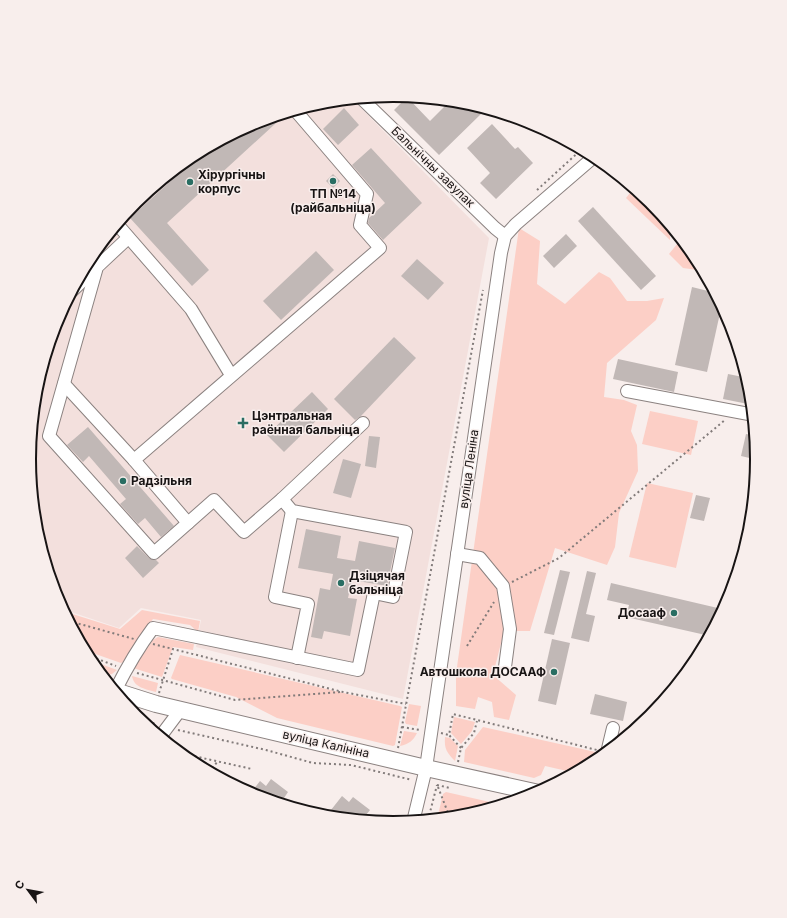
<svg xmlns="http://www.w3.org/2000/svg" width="787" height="918" viewBox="0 0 787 918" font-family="Inter,sans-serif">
  <rect width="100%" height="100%" fill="#f8eeec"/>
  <!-- built -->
  <polygon fill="#f3e0dd" points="352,99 489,238 403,699 196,647 201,620 141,608 119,628 62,609 57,598 36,530 29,459 36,388 57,319 91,256 136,201 191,156 254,122 323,101"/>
  <!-- green -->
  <g fill="#fccfc6">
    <polygon points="634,188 651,201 670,224 670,240 626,198"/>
    <polygon points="519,228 540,241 537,284 565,304 599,272 610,278 627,301 647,301 664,298 656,320 607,363 604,397 624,400 637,405 631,431 637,445 638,471 619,513 615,547 607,565 555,548 530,631 504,631 493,675 516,695 509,720 494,717 492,702 478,697 475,709 456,706 456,674"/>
    <polygon points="682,238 697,257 705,271 683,268 669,254"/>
    <polygon points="650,411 698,421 691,455 642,444"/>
    <polygon points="647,483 693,493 676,568 629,557"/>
    <polygon points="142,610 200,621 198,632 190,625 153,619 123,662 121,663 84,650 63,611 120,629"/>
    <polygon points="158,637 194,644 193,650 173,647 162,677 133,668 153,640"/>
    <polygon points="180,655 400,706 402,707 395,745 393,746 277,718 236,697 172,679 171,678"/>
    <polygon points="90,660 117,670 112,674 103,676"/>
    <path d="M132,676L158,683L156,692C146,689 134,688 132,676Z"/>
    <polygon points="409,704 421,706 417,726 406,724 405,722"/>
    <polygon points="454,717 475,722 472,731 461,744 451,733"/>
    <polygon points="483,727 600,753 599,760 596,762 576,773 545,766 541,775 534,778 464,762 465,750"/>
    <path d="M404,731L417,733C413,741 409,744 400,746Z"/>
    <path d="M445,737L450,738L458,746L455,761C447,753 444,749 445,737Z"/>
    <polygon points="446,792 503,805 464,817 437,819 443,794"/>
  </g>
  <!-- building -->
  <g fill="#c1b8b6">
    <polygon points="407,97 430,121 451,100 471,103 481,114 439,155 394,110"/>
    <polygon points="344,108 359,125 338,145 323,129"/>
    <polygon points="288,112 167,223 209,270 192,286 130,218 208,147 254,122"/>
    <polygon points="492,124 515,149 518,147 533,163 496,199 480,183 490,173 467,148"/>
    <polygon points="371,148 422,203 383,240 368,223 369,218 385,203 352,165"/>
    <polygon points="333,174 340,181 333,188 326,181"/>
    <polygon points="593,207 656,276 641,290 578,221"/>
    <polygon points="566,234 577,246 554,268 543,256"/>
    <polygon points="316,251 334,270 281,320 263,301"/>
    <polygon points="417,259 444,283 428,300 401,276"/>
    <polygon points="692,287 716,293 722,304 707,372 675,365"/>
    <polygon points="394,337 416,358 361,416 355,420 334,399"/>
    <polygon points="618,359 678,372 674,392 613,379"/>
    <polygon points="728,374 748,378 751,388 753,405 723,399"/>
    <polygon points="312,392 328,409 284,452 267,435"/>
    <polygon points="88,427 174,526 161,537 145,518 138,524 120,504 126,499 89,456 83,462 67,445"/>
    <polygon points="746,434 756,436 758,460 741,456"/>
    <polygon points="369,436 380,437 376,468 365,466"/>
    <polygon points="343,459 361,464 351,498 333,493"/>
    <polygon points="696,495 710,498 704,521 690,518"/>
    <polygon points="306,529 341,536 337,558 355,561 359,541 395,548 387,586 352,580 348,598 357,599 350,636 324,631 322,639 311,637 320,588 330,590 333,574 298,568"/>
    <polygon points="137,546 149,558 156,560 159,563 143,578 125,558"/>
    <polygon points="560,570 570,572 554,635 544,633"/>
    <polygon points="587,571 596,573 586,614 595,616 589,642 571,638"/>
    <polygon points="611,583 722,609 720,618 710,636 626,617 629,605 607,600"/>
    <polygon points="552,639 570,643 556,705 538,701"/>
    <polygon points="595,694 627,702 623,721 590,714"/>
    <polygon points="271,779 288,792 280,804 250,794 260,781 266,786"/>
    <polygon points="342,796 349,802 353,797 370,810 366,815 373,822 342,818 331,810"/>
  </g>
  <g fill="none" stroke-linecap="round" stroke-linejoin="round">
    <!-- minor casing -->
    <g stroke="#8b8280" stroke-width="14">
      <g id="minor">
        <polyline points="361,98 495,228 505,236"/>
        <polyline points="117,224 191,309 231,375"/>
        <polyline points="72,291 96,268"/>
        <polyline points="64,384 134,460 188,523"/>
        <polyline points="627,391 754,415"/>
        <polyline points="134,460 380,248 360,225 367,194 295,110"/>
        <polyline points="282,499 363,423"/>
        <polyline points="292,511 275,597 308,604 297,658"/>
        <polyline points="457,554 480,558 503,586 510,629 505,667"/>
        <path d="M115,691C126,669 138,648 153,628L358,670L374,593L393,597L406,532L292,511L282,499L244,532L214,500L154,553L49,436L97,267L128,238"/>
        <polyline points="160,737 181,709"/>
        <polyline points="607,753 613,728"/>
        <polyline points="413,822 426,768 501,253 505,236 516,224 595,156"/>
      </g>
    </g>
    <!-- major casing -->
    <g stroke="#8b8280" stroke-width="18">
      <polyline id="major" points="115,691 156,704 426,768 539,793"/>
    </g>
    <!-- path -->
    <g stroke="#827b7a" stroke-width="2" stroke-dasharray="2 3" stroke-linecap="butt">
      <polyline points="537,190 582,149"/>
      <polyline points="512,582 559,558 725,420"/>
      <polyline points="69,621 134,639"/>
      <polyline points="153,644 173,649"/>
      <polyline points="467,646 494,602"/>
      <polyline points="87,655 116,666"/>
      <polyline points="137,673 235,700 341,692"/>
      <polyline points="159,693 173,649 343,692 406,704"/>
      <polyline points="138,719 156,724"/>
      <polyline points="402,727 420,730"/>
      <polyline points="178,730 266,750 313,763 351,765 412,780"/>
      <polyline points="441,733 449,735"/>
      <polyline points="398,748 483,290"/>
      <polyline points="461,748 449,735 453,714 597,750"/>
      <polyline points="180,753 252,769"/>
      <polyline points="190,762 191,755"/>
      <polyline points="458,762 461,748 474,733 477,721"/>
      <polyline points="209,772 218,761"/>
      <polyline points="437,785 450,788"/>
      <polyline points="438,787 450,818"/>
      <polyline points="428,820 437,785"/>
    </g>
    <!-- minor -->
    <use href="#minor" stroke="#fff" stroke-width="12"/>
    <!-- major -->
    <use href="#major" stroke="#fff" stroke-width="16"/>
  </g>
  <!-- markers -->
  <g fill="#296e63" stroke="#f8eeec" stroke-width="1.5">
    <circle cx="333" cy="181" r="4"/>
    <circle cx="190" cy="182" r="4"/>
    <path d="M241 417h4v4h4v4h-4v4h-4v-4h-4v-4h4z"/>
    <circle cx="123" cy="481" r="4"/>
    <circle cx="341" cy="583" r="4"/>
    <circle cx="674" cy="613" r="4"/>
    <circle cx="554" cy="672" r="4"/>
  </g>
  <g text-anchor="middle" stroke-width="3" stroke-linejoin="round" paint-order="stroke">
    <!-- street labels -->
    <g font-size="12" fill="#181414" stroke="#f8eeec">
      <text transform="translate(433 167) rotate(44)" y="4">Бальнічны завулак</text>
      <text transform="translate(469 469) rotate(-82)" y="4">вуліца Леніна</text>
      <text transform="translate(326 744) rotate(13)" y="4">вуліца Калініна</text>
    </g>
    <!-- poi labels -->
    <g font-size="12" font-weight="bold" fill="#181414" stroke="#f8eeec" text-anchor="start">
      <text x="198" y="179">Хірургічны<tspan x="198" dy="14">корпус</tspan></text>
      <text x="333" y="198" text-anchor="middle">ТП №14<tspan x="333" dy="14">(райбальніца)</tspan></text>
      <text x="252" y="420">Цэнтральная<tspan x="252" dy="14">раённая бальніца</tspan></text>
      <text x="131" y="485">Радзільня</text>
      <text x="349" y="580">Дзіцячая<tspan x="349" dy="14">бальніца</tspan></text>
      <text x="666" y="617" text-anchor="end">Досааф</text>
      <text x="546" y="676" text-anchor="end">Автошкола ДОСААФ</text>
    </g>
  </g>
  <!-- crop -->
  <path d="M0 0H787V918H0ZM36 459a357 357 0 1 1 714 0a357 357 0 1 1-714 0Z" fill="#f8eeec" fill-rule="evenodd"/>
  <path fill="none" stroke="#181414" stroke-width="2" d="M36 459a357 357 0 1 1 714 0a357 357 0 1 1-714 0Z"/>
  <!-- north arrow -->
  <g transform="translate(28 890) rotate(302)" stroke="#f8eeec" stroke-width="3" paint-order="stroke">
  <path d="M0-3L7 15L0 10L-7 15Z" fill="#181414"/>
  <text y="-6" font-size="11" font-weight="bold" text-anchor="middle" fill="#181414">С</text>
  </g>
</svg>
